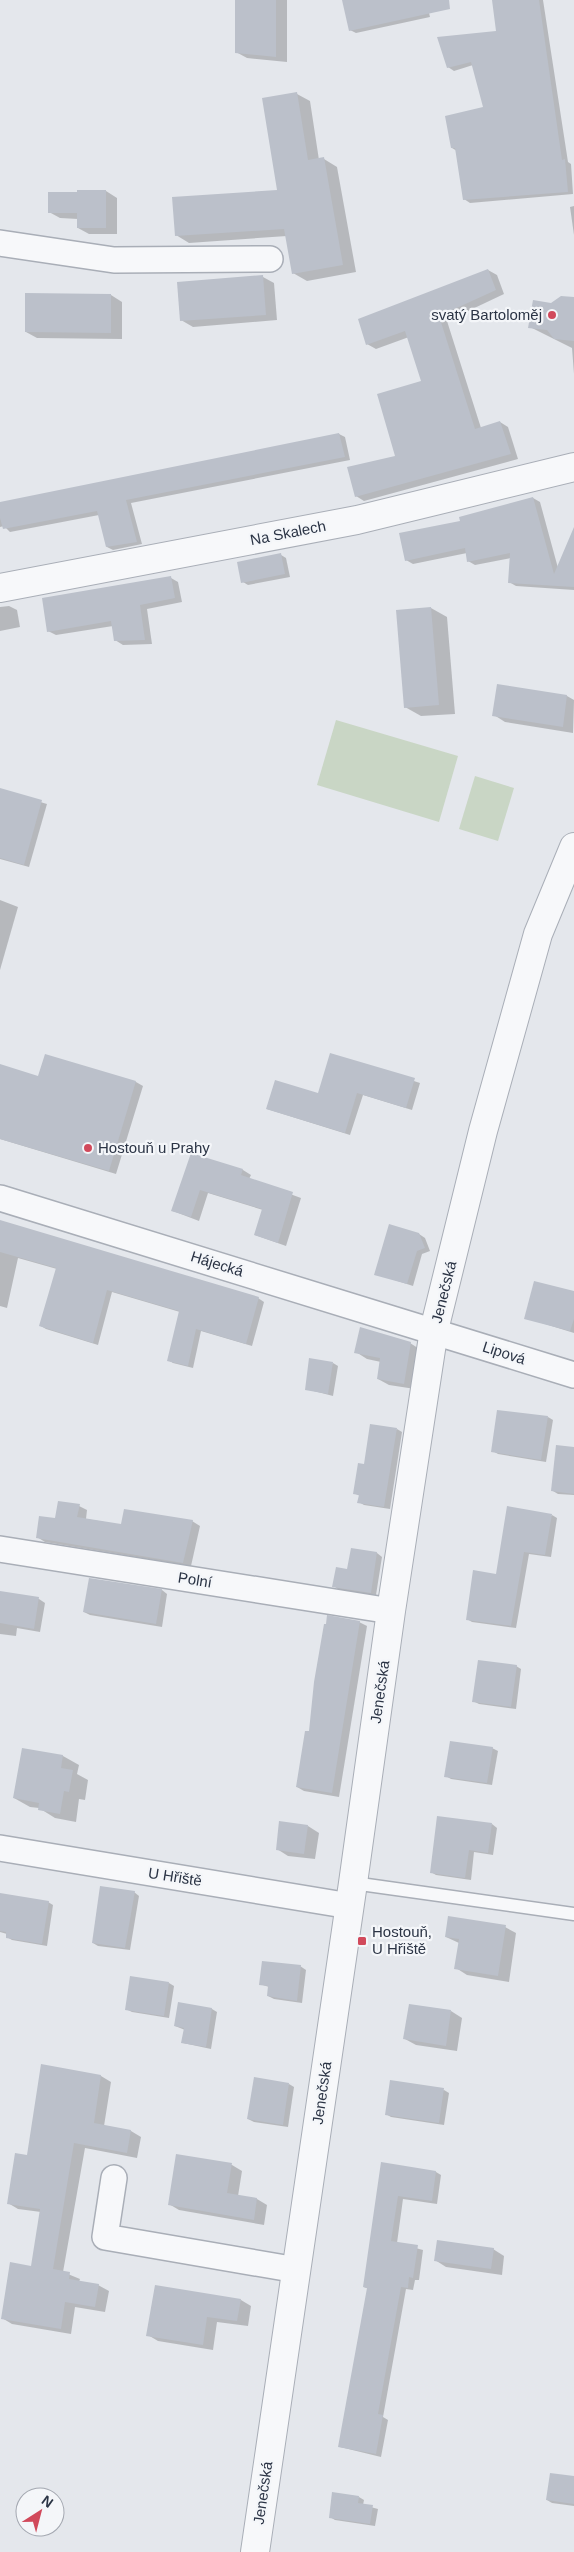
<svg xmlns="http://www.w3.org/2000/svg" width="574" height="2552" viewBox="0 0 574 2552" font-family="Arial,sans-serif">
  <rect width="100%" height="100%" fill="#e4e7ec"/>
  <!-- green -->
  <g fill="#c9d6c5">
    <polygon points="336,720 458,756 439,822 317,785"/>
    <polygon points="475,776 514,788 498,841 459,829"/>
  </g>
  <!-- shadow -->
  <g fill="#0003">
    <polygon points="237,0 287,0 287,62 247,58 236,52"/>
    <polygon points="347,0 426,0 430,17 356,33 350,30"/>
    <polygon points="493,0 543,0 568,162 571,164 573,194 470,203 464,199 457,151 452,148 485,107 473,65 454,71 448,67 497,32"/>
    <polygon points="297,94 310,101 319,160 324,159 337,167 356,272 307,281 293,273 287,236 189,243 176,235 278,191"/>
    <polygon points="106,191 117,198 117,234 89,234 78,228 78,219 60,218 49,212"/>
    <polygon points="574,206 574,235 570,207"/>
    <polygon points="488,270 497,275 504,294 447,321 481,428 500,422 508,427 518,459 364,501 356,496 397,457 422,382 409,337 376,349 367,344"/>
    <polygon points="263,277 274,283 277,320 193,327 181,320"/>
    <polygon points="111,295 122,302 122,339 37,338 26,332"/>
    <polygon points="574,299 574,374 572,348 530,327 551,305"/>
    <polygon points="339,434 345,437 350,460 131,503 142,544 113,550 107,547 99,515 10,532 4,526 0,527 0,503"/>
    <polygon points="533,498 540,502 558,568 574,529 574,590 516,586 509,582 511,558 475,565 468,561 467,553 413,564 406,560 462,522"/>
    <polygon points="281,555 286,558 290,577 248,585 243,582"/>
    <polygon points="171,578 178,582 182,602 147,609 152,644 123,645 115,640 113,626 56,635 48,631"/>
    <polygon points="9,606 17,610 20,627 0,631 0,607"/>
    <polygon points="431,608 447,617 455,714 421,716 405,707 397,611"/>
    <polygon points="498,685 567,696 574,700 573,733 505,722 494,715"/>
    <polygon points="0,790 47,804 29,867 0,859"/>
    <polygon points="0,900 18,907 0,970"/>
    <polygon points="331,1054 420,1083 412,1110 363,1095 350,1135 267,1109 319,1094"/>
    <polygon points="0,1066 39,1078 136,1082 143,1086 116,1174 0,1139"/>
    <polygon points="192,1155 243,1170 251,1175 249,1179 301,1198 286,1246 255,1235 263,1210 208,1193 199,1221 173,1211"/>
    <polygon points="0,1221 258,1298 264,1302 252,1346 201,1331 193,1368 173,1363 168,1360 180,1312 112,1292 98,1345 46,1329 41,1326 57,1269 18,1258 7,1308 0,1306"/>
    <polygon points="419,1234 425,1238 430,1251 422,1254 413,1286 376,1274"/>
    <polygon points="574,1292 574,1333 526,1318"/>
    <polygon points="410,1343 421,1350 415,1389 389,1385 378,1379 381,1362 367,1359 356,1352"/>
    <polygon points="333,1363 338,1366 333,1396 306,1389"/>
    <polygon points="548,1417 553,1420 546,1462 498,1454 493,1451"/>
    <polygon points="397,1429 402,1432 390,1509 364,1505 359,1502 360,1496 354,1493 365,1465"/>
    <polygon points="574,1448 574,1495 558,1494 553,1491"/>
    <polygon points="79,1506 87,1510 86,1519 122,1525 192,1521 200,1526 191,1566 45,1542 37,1537 56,1519"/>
    <polygon points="552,1515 557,1518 551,1557 529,1554 516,1628 472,1622 467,1619 497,1575"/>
    <polygon points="352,1549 377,1553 382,1557 376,1595 339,1590 334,1586 348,1570"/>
    <polygon points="90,1579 162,1590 167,1594 162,1627 90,1615 84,1612"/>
    <polygon points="0,1592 39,1599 45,1603 40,1632 17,1628 16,1636 0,1634"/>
    <polygon points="359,1622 367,1626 339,1797 304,1791 297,1787 310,1733"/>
    <polygon points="516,1666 521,1669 516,1709 479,1704 473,1701"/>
    <polygon points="492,1748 498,1751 492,1785 451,1779 446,1776"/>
    <polygon points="23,1749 63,1756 79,1765 77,1774 88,1780 85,1800 79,1799 76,1822 55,1818 39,1808 30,1807 14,1798"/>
    <polygon points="492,1824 497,1828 493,1855 474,1852 471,1880 436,1875 431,1872"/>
    <polygon points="308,1826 319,1833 315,1859 288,1856 277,1849"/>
    <polygon points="134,1892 139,1896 130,1950 98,1946 93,1943"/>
    <polygon points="0,1894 48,1902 53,1905 47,1946 12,1940 7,1937 7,1934 0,1932"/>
    <polygon points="505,1927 516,1933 509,1982 467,1975 456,1968 459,1943 446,1937"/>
    <polygon points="300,1966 306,1970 302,2003 274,1999 268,1996 269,1987 260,1984"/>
    <polygon points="169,1983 174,1986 169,2018 132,2012 126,2009"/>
    <polygon points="179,2004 212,2009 217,2012 211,2049 183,2043 185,2030 175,2026"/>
    <polygon points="451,2011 462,2018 457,2051 416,2045 405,2039"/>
    <polygon points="42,2066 101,2076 111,2082 104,2126 131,2131 141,2137 137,2158 85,2148 63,2272 80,2279 79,2282 98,2285 109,2291 105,2312 75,2307 71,2334 12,2324 2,2318 32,2267 41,2212 18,2209 8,2203 28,2156"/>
    <polygon points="289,2084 294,2087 288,2127 254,2122 248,2119"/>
    <polygon points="444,2090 449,2093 444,2125 391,2117 386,2114"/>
    <polygon points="177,2156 232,2165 242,2171 238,2196 257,2199 267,2205 264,2225 179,2210 169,2204"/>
    <polygon points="382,2164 436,2172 441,2175 437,2204 403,2199 397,2243 423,2250 419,2280 415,2280 413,2290 406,2289 383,2417 388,2420 381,2457 340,2447 369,2289 364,2287"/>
    <polygon points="493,2249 504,2256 502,2275 446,2267 435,2260"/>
    <polygon points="241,2300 251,2306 248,2326 217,2322 213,2350 158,2341 148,2335"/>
    <polygon points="574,2477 574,2506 552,2503 547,2500"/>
    <polygon points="359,2497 364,2500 363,2505 378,2509 375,2526 335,2520 330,2517"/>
  </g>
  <!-- building -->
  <g fill="#bbc0ca">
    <polygon points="235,0 276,0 276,57 235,53"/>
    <polygon points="342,0 449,0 450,9 349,31"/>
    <polygon points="492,0 539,0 562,160 565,159 568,192 463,200 455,148 451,148 445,116 483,107 471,62 447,68 437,37 496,31"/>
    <polygon points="297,92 308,160 324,157 343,265 292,274 284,229 175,236 172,197 277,190 262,98"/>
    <polygon points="77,190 106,190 106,228 77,228 77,213 48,213 48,192 77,192"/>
    <polygon points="488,269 496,290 439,316 475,429 500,421 511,454 355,497 347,467 395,456 377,394 421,381 405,331 366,345 358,319"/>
    <polygon points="263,275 266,315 180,321 177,282"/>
    <polygon points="25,293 111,294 111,333 25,332"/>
    <polygon points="561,296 574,297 574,341 554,339 547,330 528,328 533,300 551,303"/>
    <polygon points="339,433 345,457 126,500 137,542 106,547 97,511 3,529 0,518 0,502"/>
    <polygon points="533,497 554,574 574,527 574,587 508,583 510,553 467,562 465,548 405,561 399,533 460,521 459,517"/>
    <polygon points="281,553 285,574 241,583 237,562"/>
    <polygon points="171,576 175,598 140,605 145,640 114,641 111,621 47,632 42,598"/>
    <polygon points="431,607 439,705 404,708 396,610"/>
    <polygon points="497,684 567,695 563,727 492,716"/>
    <polygon points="0,788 42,800 24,865 0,858"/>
    <polygon points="330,1053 415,1078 406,1108 357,1093 345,1133 266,1109 275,1080 318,1093"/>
    <polygon points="45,1054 136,1081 109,1171 0,1139 0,1064 38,1076"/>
    <polygon points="191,1153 243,1169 241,1175 293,1192 278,1243 254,1235 262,1209 200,1190 191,1217 171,1211"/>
    <polygon points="0,1220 259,1297 246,1344 196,1329 188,1366 167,1361 179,1311 107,1290 93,1343 39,1326 56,1268 0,1252"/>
    <polygon points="389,1224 419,1233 425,1248 417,1251 407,1284 374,1275"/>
    <polygon points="534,1281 574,1291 574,1319 570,1331 524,1319"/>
    <polygon points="360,1327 411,1342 404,1384 377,1379 380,1358 354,1353"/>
    <polygon points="309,1358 333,1362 328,1394 305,1390"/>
    <polygon points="497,1410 548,1416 541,1460 491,1452"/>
    <polygon points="370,1424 397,1428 384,1507 357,1503 359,1495 353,1494 358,1463 364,1464"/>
    <polygon points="556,1445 574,1447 574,1494 551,1491"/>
    <polygon points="58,1501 80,1504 77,1517 121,1524 124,1509 193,1520 183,1563 36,1538 39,1516 55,1518"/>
    <polygon points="507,1506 552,1514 545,1555 524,1552 511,1626 466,1620 473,1570 496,1574"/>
    <polygon points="351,1548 377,1552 371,1593 332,1587 336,1567 347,1569"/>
    <polygon points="89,1578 162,1589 156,1624 83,1612"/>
    <polygon points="0,1591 39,1597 34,1629 0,1623"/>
    <polygon points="327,1615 360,1621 332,1793 296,1787 305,1731 309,1731 314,1682 324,1624 326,1624"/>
    <polygon points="478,1660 517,1665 511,1707 472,1702"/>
    <polygon points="450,1741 493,1747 487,1783 444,1777"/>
    <polygon points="22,1748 63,1755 61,1768 73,1770 69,1792 64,1791 60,1814 38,1810 39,1803 13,1798"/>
    <polygon points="437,1816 492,1823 488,1853 469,1850 465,1878 430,1873"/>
    <polygon points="279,1821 308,1825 304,1854 276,1850"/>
    <polygon points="100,1886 135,1891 125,1948 92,1943"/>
    <polygon points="0,1893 49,1901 42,1944 6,1938 6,1932 0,1931"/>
    <polygon points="448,1916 506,1925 498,1976 454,1969 459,1939 445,1937"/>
    <polygon points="262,1961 301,1965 297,2001 267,1996 268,1986 259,1985"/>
    <polygon points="130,1976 169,1982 164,2016 125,2010"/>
    <polygon points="178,2002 212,2008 206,2047 181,2043 184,2028 174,2026"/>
    <polygon points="409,2004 451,2010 446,2046 403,2039"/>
    <polygon points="41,2064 101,2075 94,2123 131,2130 127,2153 74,2143 53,2269 70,2272 69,2279 99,2284 95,2307 65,2302 61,2329 1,2319 10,2262 31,2266 40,2209 7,2204 15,2153 27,2155"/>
    <polygon points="254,2077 289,2083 283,2125 247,2119"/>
    <polygon points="390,2080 444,2088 439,2123 385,2115"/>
    <polygon points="176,2154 232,2163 227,2193 257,2198 254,2220 168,2205"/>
    <polygon points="381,2162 436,2171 432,2201 398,2196 391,2241 418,2245 413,2278 409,2277 408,2288 401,2287 378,2414 383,2415 376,2454 338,2447 367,2288 363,2287"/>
    <polygon points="437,2240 494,2248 491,2269 434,2261"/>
    <polygon points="155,2285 241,2299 237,2321 207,2317 203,2345 146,2336"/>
    <polygon points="550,2473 574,2476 574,2504 546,2500"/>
    <polygon points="332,2492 359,2496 358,2503 373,2505 370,2524 329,2518"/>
  </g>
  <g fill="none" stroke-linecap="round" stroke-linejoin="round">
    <!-- service casing -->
    <g stroke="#a9aeb7" stroke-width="15">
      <polyline id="service" points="353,1883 574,1914"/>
    </g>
    <!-- minor casing -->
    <g stroke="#a9aeb7" stroke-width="28">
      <g id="minor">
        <polyline points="0,243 114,260 270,259"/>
        <polyline points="0,1198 574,1375"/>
        <polyline points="0,1549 391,1611"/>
        <polyline points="0,1848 350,1906"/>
        <polyline points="114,2178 105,2237 297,2270"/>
      </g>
    </g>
    <!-- tertiary casing -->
    <g stroke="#a9aeb7" stroke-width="30">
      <g id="tertiary">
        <polyline points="0,588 357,520 574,467"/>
        <polyline points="255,2552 353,1883 391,1611 434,1330 483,1131 538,934 574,847"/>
      </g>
    </g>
    <!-- service -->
    <use href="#service" stroke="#f7f8fa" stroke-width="12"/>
    <!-- minor -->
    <use href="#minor" stroke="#f7f8fa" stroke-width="25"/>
    <!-- tertiary -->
    <use href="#tertiary" stroke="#f7f8fa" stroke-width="28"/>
  </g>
  <!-- markers -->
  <g fill="#d1495b" stroke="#f4f6f9" stroke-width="2">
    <circle cx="552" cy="315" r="5"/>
    <circle cx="88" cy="1148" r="5"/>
    <rect x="357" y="1936" width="10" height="10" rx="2.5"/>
  </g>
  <g text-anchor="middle" stroke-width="4.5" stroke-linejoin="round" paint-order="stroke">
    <!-- poi labels -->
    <g font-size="15" fill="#2b3445" stroke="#f4f6f9" text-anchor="start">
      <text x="542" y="320" text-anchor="end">svatý Bartoloměj</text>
      <text x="98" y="1153">Hostouň u Prahy</text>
      <text x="372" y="1937">Hostouň,<tspan x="372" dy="17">U Hřiště</tspan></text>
    </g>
    <!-- street labels -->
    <g font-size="15" fill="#2b3445" stroke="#f4f6f9">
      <text transform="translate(288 533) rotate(-11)" y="5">Na Skalech</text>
      <text transform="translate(217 1264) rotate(17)" y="5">Hájecká</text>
      <text transform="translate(444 1292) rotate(-76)" y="5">Jenečská</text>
      <text transform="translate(504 1353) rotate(18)" y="5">Lipová</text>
      <text transform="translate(195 1580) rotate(9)" y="5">Polní</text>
      <text transform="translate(380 1692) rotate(-82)" y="5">Jenečská</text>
      <text transform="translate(175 1877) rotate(9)" y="5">U Hřiště</text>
      <text transform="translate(322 2093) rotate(-82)" y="5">Jenečská</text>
      <text transform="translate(263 2493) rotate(-82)" y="5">Jenečská</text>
    </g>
  </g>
  <!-- north arrow -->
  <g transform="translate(40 2512) rotate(36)"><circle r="24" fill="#f4f6f9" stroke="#a4a8b1"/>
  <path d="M0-4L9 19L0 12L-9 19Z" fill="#d1495b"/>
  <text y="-8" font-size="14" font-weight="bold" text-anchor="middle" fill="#2b3445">N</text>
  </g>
</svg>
